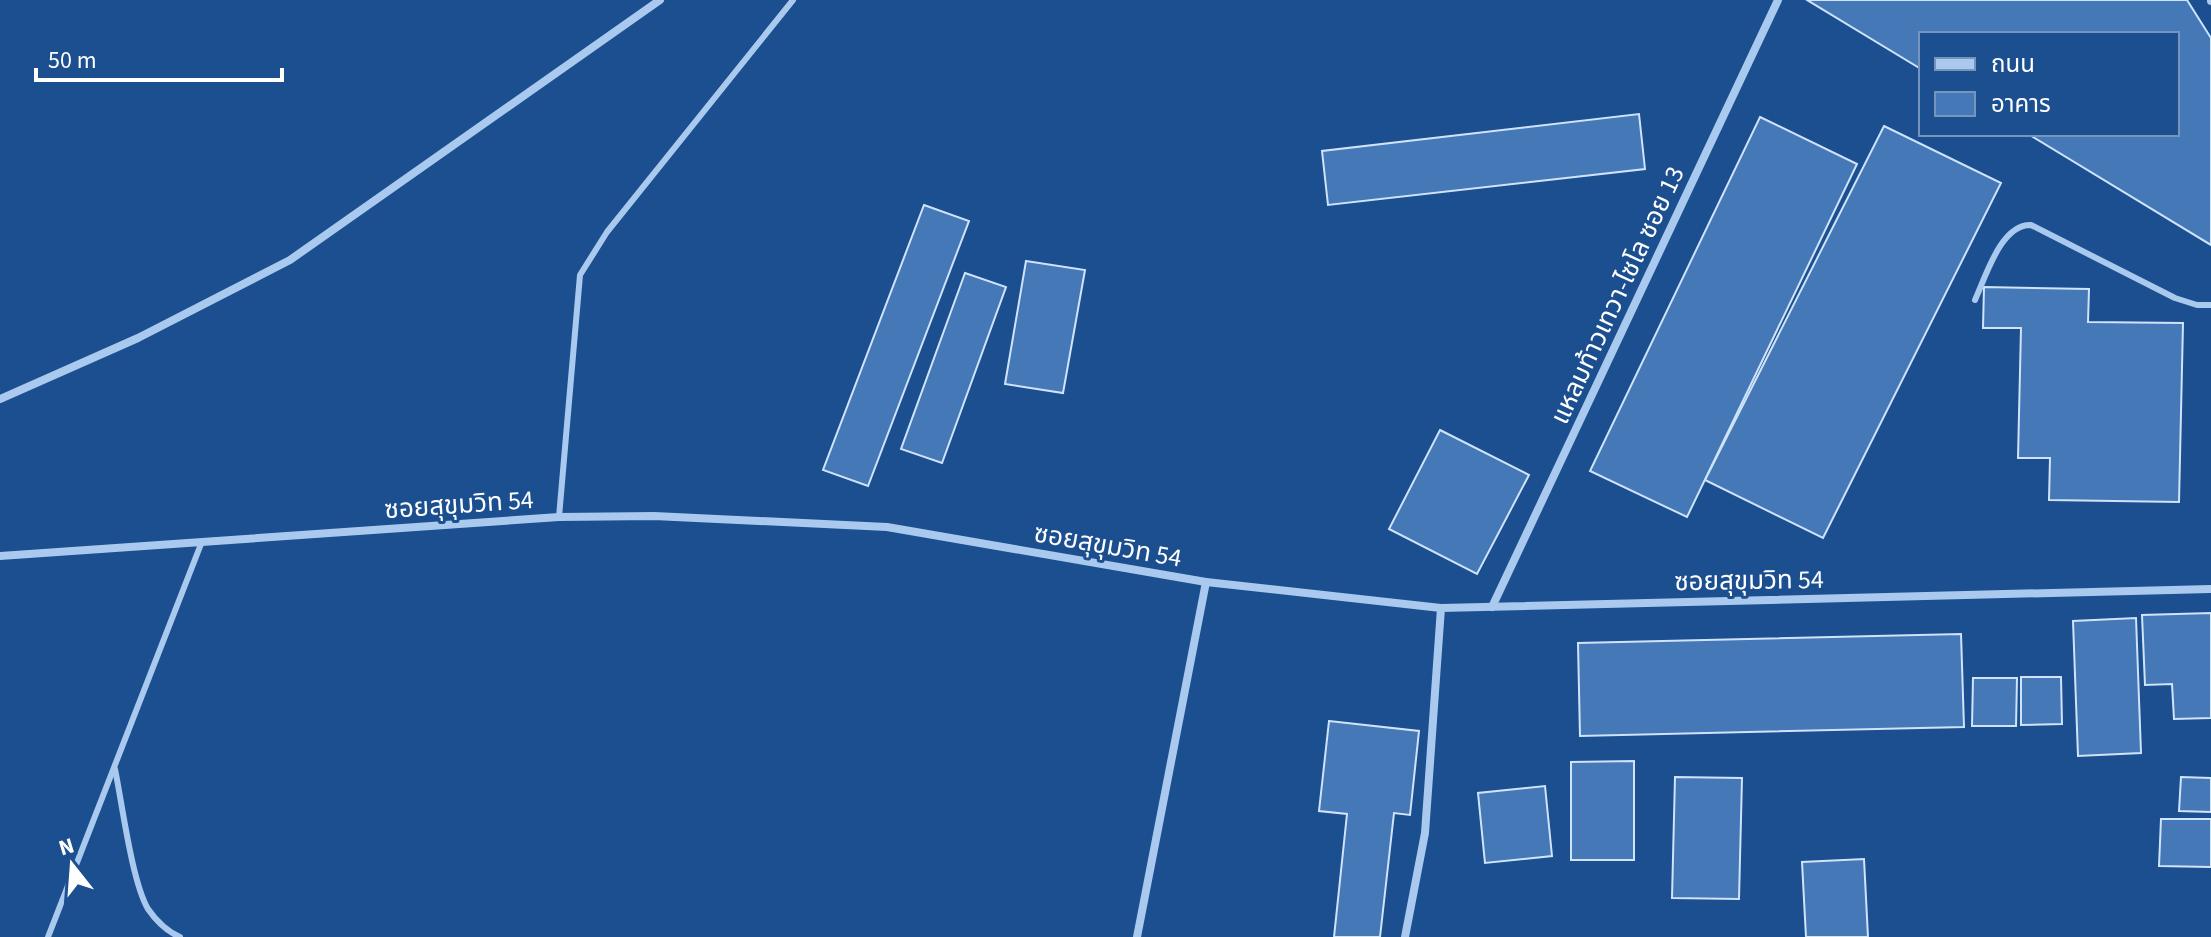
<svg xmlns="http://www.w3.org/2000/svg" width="2211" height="937" viewBox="0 0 2211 937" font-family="'Source Sans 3','Noto Sans Thai',sans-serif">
  <rect width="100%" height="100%" fill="#1b4f8f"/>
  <!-- building -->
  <g fill="#4478b7" stroke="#cfe3fa" stroke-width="2">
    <polygon points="1807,0 2187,0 2211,38 2211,245 2028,134 2177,134 2177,34 1921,34 1921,69"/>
    <polygon points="1639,114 1645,169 1328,205 1322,151"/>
    <polygon points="1760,117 1857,164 1687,517 1590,471"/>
    <polygon points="1884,126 2001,183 1823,538 1705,480"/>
    <polygon points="924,205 969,221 868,486 823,470"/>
    <polygon points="1026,261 1085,270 1063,393 1005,384"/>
    <polygon points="965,273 1006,287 942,463 901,449"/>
    <polygon points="1984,287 2089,289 2088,322 2183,323 2179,502 2049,500 2050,458 2018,458 2021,328 1983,328"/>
    <polygon points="1440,430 1529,475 1477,574 1389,529"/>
    <polygon points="2211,613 2211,718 2174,719 2172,684 2145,685 2142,615"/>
    <polygon points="2136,618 2141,753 2078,756 2073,621"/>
    <polygon points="1961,634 1964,727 1580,736 1578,643"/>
    <polygon points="2021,677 2061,677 2062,724 2021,725"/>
    <polygon points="1973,678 2017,678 2016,726 1972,726"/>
    <polygon points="1329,721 1419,731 1410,815 1394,813 1380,937 1334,937 1347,814 1319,811"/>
    <polygon points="1634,761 1634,860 1571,860 1571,762"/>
    <polygon points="1675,777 1742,778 1739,899 1672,898"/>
    <polygon points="2181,777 2211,778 2211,812 2179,811"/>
    <polygon points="1545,786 1552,856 1485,863 1478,793"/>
    <polygon points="2161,819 2211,819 2211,867 2159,866"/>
    <polygon points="1864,859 1868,937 1806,937 1802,862"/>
  </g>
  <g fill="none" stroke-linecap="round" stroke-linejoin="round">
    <!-- lane -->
    <g stroke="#a9c9ee" stroke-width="6">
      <path d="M1975,300C1986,276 2001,224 2031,225L2175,298L2197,305H2211"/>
      <polyline points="559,517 580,275 607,232 793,0"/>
      <path d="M115,769C122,803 132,882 148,909C157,922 166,931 180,937"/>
      <polyline points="48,937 201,544"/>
    </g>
    <!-- street -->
    <g stroke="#a9c9ee" stroke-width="8">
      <polyline points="2211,0 2211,1"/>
      <polyline points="0,399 138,338 290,260 660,0"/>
      <polyline points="0,556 559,517 654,516 887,527 1206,582 1441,608 2211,589"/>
      <polyline points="1492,607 1778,0"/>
      <polyline points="1137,937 1206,582"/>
      <polyline points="1405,937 1425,833 1441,608"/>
    </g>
  </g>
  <g text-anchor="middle" stroke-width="6" stroke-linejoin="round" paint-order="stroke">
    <!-- street labels -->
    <g font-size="26" fill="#fff" stroke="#1b4f8f">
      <text transform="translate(1617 295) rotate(-65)" y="9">แหลมท้าวเทวา-ไซโล ซอย 13</text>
      <text transform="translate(459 504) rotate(-4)" y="9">ซอยสุขุมวิท 54</text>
      <text transform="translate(1108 545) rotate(10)" y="9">ซอยสุขุมวิท 54</text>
      <text transform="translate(1749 580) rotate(-1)" y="9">ซอยสุขุมวิท 54</text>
    </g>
  </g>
  <!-- legend -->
  <rect x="1919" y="32" width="260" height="104" fill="#1b4f8f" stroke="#7695bc" stroke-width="2"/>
  <rect x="1935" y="58" width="40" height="12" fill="#a9c9ee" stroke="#7695bc" stroke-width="2"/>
  <text x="1991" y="72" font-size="24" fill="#ffffff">ถนน</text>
  <rect x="1935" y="92" width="40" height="24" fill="#4478b7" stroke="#7695bc" stroke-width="2"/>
  <text x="1991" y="112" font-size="24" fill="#ffffff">อาคาร</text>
  <!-- north arrow -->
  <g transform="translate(72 865) rotate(343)" stroke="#1b4f8f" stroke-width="6" paint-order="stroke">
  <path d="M0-6L14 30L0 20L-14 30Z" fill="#ffffff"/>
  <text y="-12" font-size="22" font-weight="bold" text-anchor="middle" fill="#ffffff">N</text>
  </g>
  <!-- scale -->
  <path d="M36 68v12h246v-12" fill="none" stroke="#ffffff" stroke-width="4"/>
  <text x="48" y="68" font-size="24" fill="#ffffff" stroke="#1b4f8f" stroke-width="6" paint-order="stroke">50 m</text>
</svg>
